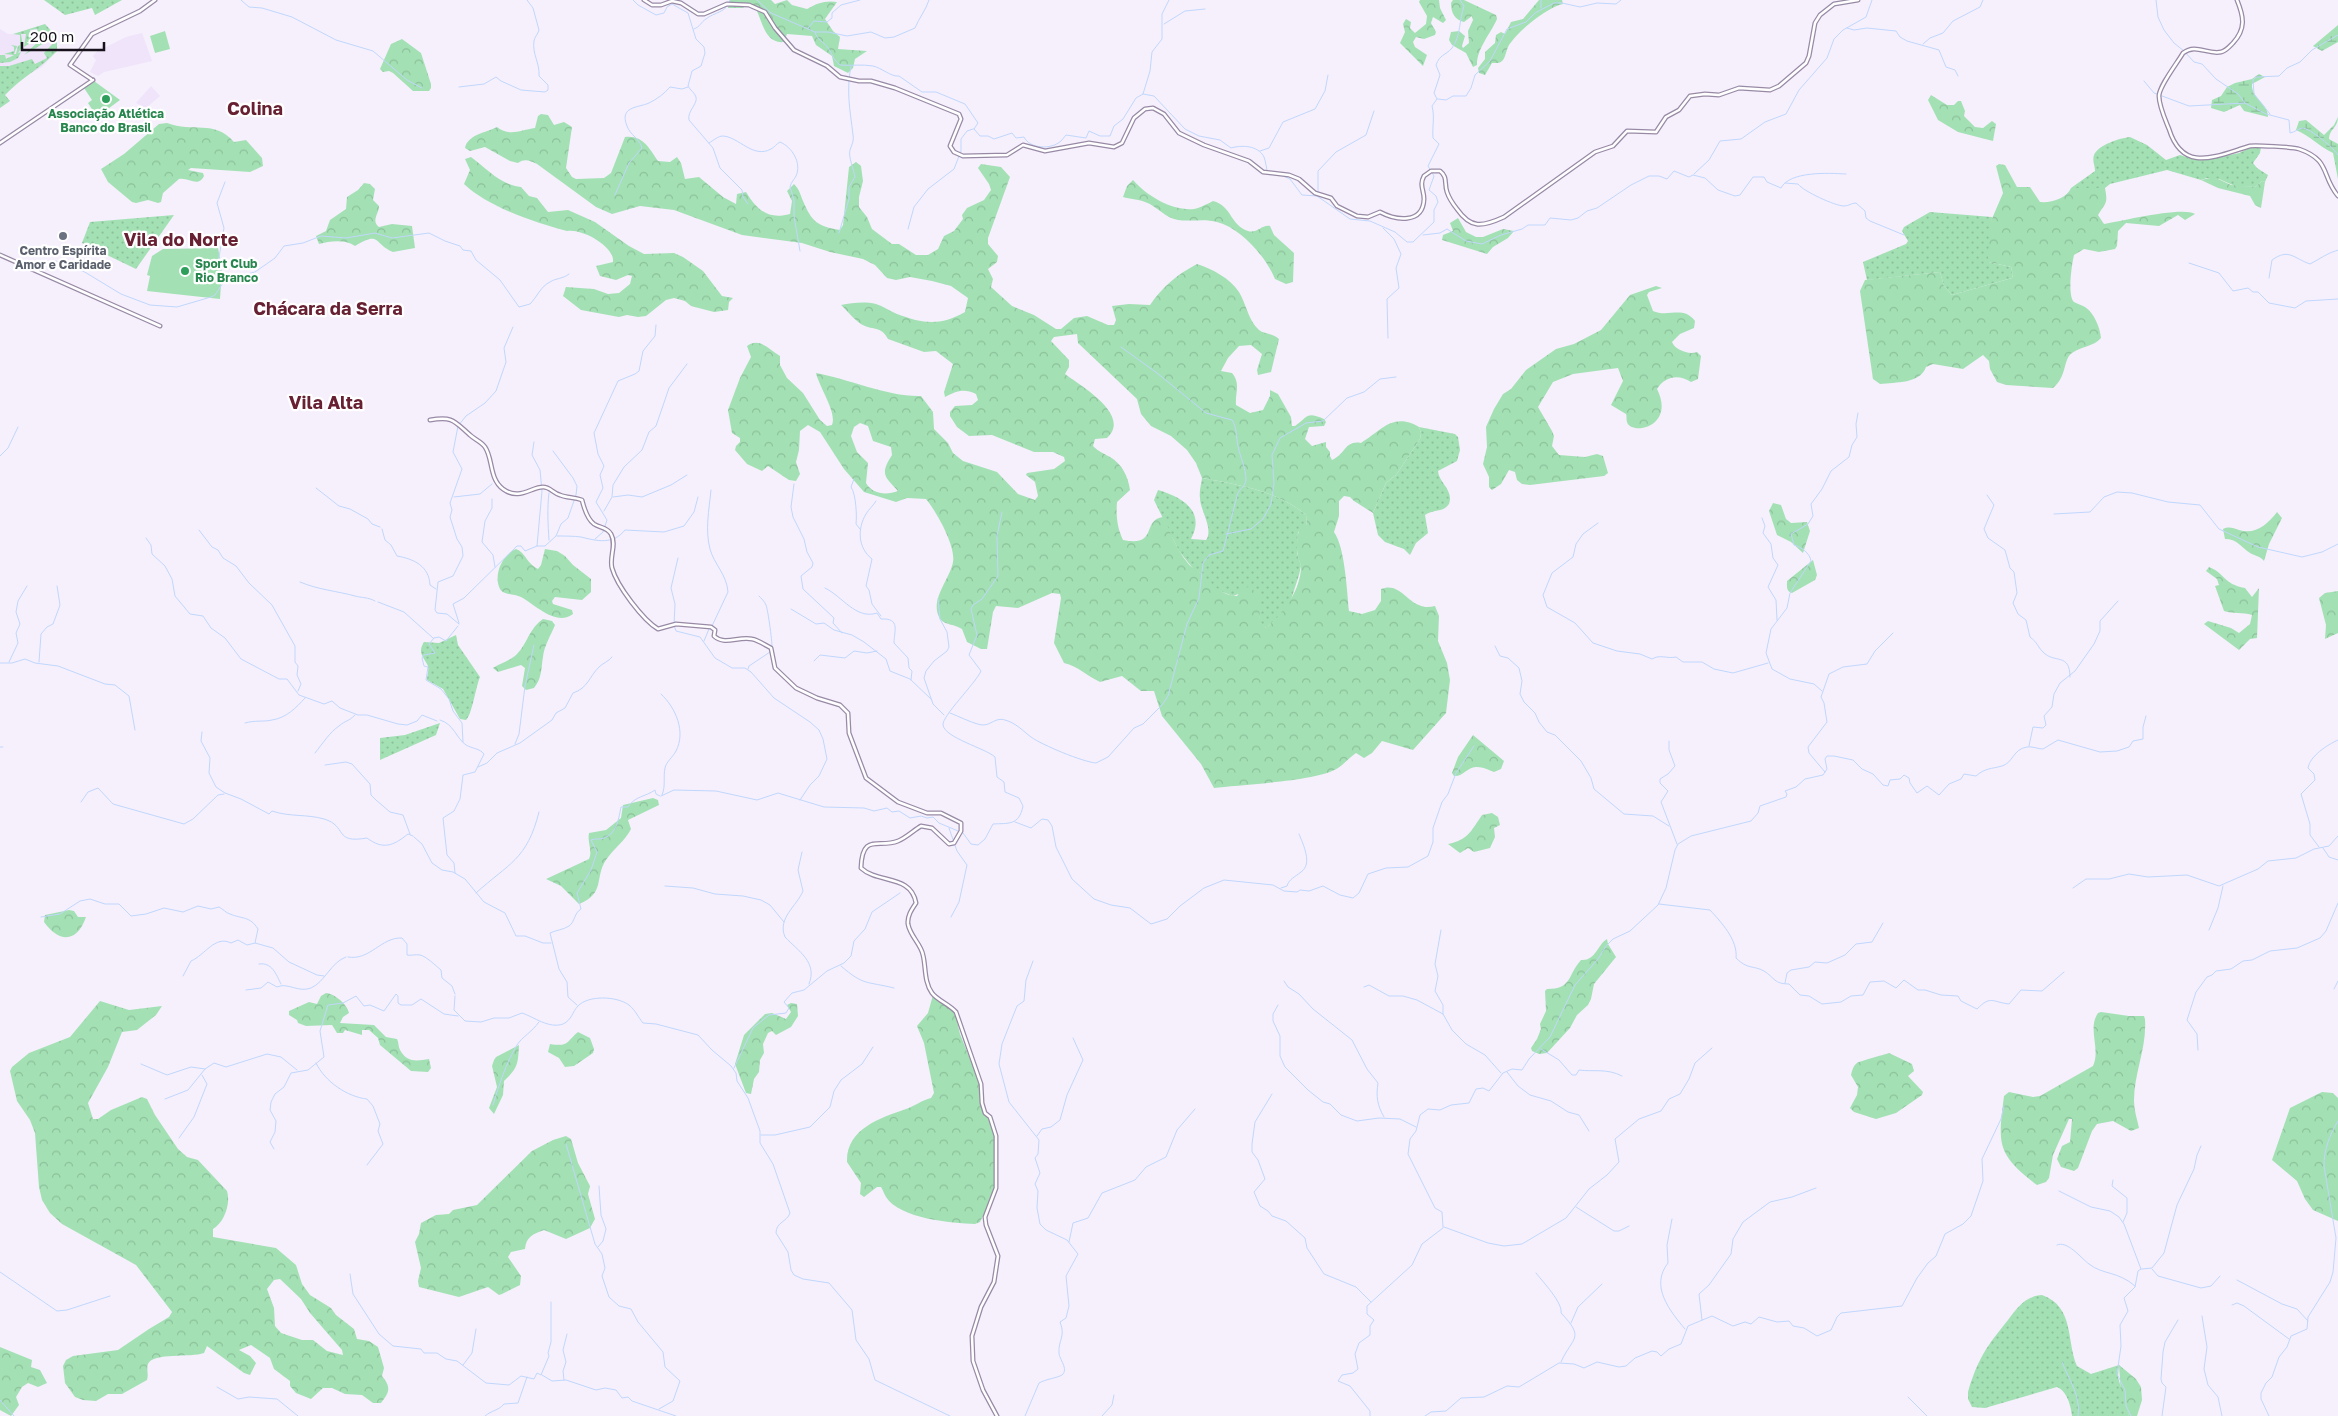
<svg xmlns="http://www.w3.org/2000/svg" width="2338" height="1416" viewBox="0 0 2338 1416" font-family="'Golos Text',sans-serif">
  <defs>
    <pattern id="grass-dots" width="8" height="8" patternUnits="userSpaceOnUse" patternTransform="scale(1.25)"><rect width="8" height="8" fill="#a3e1b4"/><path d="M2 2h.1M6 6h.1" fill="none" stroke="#8cc09a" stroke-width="1.8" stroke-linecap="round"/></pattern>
    <pattern id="forest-crowns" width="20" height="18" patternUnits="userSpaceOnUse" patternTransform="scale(1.25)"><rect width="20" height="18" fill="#a3e1b4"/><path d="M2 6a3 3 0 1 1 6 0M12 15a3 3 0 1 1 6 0" fill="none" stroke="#8cc09a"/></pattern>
    <pattern id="wetland-marsh" width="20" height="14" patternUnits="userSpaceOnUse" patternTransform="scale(1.25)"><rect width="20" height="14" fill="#a3e1b4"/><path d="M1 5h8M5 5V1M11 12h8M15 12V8" fill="none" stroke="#8cc09a"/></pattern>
  </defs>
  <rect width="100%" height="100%" fill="#f6f0fd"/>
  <!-- built -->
  <g fill="#efe4fa">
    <polygon points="45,24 57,39 57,51 42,67 19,80 5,95 10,101 0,108 0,29 8,34 19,34"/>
    <polygon points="142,33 152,61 104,72 98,76 90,72 96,60 93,56 102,46 104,48 126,37"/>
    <polygon points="151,86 160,96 146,108 136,103"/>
  </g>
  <!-- grass -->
  <g fill="url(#grass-dots)">
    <polygon points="44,0 122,0 95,15 92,8 65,15"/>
    <polygon points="45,24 56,36 24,55 39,41 37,29 30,30 32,42 24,47 26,34 21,34 23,46 18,53 21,52 18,58 10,62 0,63 0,55 5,55 6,59 14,55 4,54 14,51 14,47 11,45 17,46 14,54 16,54 18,46 20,45 20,35 13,34"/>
    <path d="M57,39V51C41,68 21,78 5,95L10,101L0,108V66H9L32,59L35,64L47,58L44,53Z"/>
    <path d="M2130,137L2147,145L2166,160L2180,155L2193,159H2211L2239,153L2252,147H2261L2260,153L2253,163L2257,168L2268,175L2265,182L2262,181L2255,187L2235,186L2219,179L2207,178L2201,180L2167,170L2110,184L2105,188H2071L2095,171C2095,166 2092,160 2094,155C2098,145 2120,138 2130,137Z"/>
    <polygon points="1930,212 1992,217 1989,262 2011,267 2013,275 2012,278 1952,295 1944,286 1940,272 1867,280 1863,262 1906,244 1908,241 1902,231 1904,227"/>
    <polygon points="174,215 136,269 82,243 90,222"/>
    <path d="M1419,427L1455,434L1458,437L1460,450L1457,461L1438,471C1439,483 1454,490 1449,504C1443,513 1433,509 1425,515L1428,533L1416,543L1410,555L1404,549L1385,542L1378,535L1373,513L1386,483L1396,475L1420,439L1421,433Z"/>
    <path d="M1202,478C1239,485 1276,490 1306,515L1307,526L1298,532L1297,553L1301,566L1299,575L1290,603L1279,617L1266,628L1260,622L1258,599L1241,593L1233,596L1217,590L1200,573L1195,571L1179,551L1154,500L1158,490C1182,497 1206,511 1191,539L1206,540C1214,529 1200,510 1200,498C1199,492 1201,485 1202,478Z"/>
    <path d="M456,635L458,645L480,677C476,686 472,715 466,720L460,719L443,689L427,680C427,676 429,670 428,666C424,657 417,653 424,642L439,643Z"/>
    <polygon points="440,723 436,735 380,760 380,738 405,735"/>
    <path d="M2042,1295C2075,1307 2066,1341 2077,1366L2091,1374L2119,1365L2118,1377L2129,1416H2072C2071,1406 2067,1391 2057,1387L1985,1408L1972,1407L1968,1399V1392C1978,1358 1987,1346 2008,1320C2017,1308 2025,1296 2042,1295Z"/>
  </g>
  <!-- forest -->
  <g fill="url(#forest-crowns)" fill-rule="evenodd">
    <path d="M730,0H771L775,4L787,0L792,5L807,9C817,3 826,0 837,2L825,19L833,31L840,37L838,49L867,51L855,59L853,68L848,73L834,66L832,56L816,45L812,36L787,34L784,42C765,44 763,23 756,9L748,4L743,8H728Z"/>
    <polygon points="1420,0 1439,0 1440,8 1446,20 1443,23 1433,17 1431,23 1436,32 1435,35 1424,39 1416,37 1413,42 1415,47 1427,55 1423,66 1400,43 1405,32 1403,24 1406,19 1411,22 1410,28 1415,33 1426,24 1427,16 1419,2"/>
    <path d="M1453,0H1464L1496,15L1497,19C1490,35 1477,48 1477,65L1473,67L1466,53L1452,45L1449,40L1451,32L1459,31L1465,36L1462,46L1463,48L1469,43L1468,31L1473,20L1472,16L1464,22C1455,20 1451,13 1451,3Z"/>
    <path d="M1539,0H1562L1563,4C1546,8 1519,30 1509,45C1506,50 1506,56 1503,60C1500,64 1496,63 1492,63L1485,75L1479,73L1478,68L1485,59V52L1495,43L1496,35L1501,32L1505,34L1511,22L1523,19Z"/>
    <polygon points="402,39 421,53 431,84 431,88 429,91 413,91 393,73 389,71 383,72 380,69 391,44"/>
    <polygon points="1931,95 1947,105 1954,105 1958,101 1961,101 1965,111 1964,116 1975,127 1983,128 1992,121 1996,124 1993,141 1958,132 1938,120 1928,100"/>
    <path d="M541,114L548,115L554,125L564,122L572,127L566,168L572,177L576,179L604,178L611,173L625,137C643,135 649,148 658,161L670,162L677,157L681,163L685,179L699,177L723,197L736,204L737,194L746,192C757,210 768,220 790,214L792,201L787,191L794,184C800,190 800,194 803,201C812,222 817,226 840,230L843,225L849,167L856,162L861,166L863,181L859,197V207L867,217L872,229L892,244H899L916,255H928L938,249L944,236L954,231L963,219L962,215L967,208L984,200L991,190L989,184L978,168L981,164L1001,167L1010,177L988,238V244L998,256L997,262L988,269L993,279L991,287L1012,306L1034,315L1056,329H1061L1074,318L1087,316L1108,325H1114L1116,320L1112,306L1129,304L1150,305C1162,287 1178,274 1197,264C1212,269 1230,278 1239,292C1246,303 1248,320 1259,330C1264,334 1272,333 1279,339L1271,372L1258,375L1257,370L1262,354L1251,345L1239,346L1228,358L1221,371L1232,373C1241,384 1235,392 1236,405L1250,413L1263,410L1270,396V390L1278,394L1291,417L1292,426H1295C1308,417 1306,411 1324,419L1326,422L1324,426L1309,427L1305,439L1312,446L1326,442V447L1330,452V456L1332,460C1345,455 1345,440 1361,443C1382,430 1393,412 1419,427L1421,433L1420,439L1396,475L1386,483L1373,513L1354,501L1350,497L1344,496L1339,501V516L1334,532C1345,547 1347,591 1349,611L1362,614L1375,610L1381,601V589C1398,582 1406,600 1419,605C1425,608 1430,607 1435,606L1439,616L1438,641L1447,663L1450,680L1446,713L1413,750L1382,741L1372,753L1364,758L1356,753C1349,758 1344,764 1338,768C1320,781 1239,785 1214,788L1201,764L1162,716L1154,691H1141L1122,676L1100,682C1087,676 1078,666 1064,663L1054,643L1061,598L1060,594L1052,593L1018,608L996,606L993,612L987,649H981L967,642L962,629C955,624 942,625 939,617C930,599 950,579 953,562C956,546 936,511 926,499L907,498L896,502L864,492L844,469L820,432L808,425L800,431L799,450L796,462L800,474L796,481L789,480L768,466L762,471L747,464L735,450L736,446L740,442V438L732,433L728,410L740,378L751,357L747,346C759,337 769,349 780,356V365L787,378L803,393L820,420L827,426L832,425C837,412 820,389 816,373C849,379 888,397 921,396L933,412L934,429L948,443L953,453L963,461L997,472L1018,494L1035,500L1038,496L1035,482L1026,475L1027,473L1054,469L1065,461L1064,457L1053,452H1034L992,435L969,436L957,427L950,416V412L955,406L972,405L978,400L976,394C964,388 956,391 945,397L944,392L953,364L936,351L924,352L888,339C882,327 875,330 865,326C856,323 848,311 841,305C852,303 864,301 876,304C883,306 890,311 897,314C924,324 940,326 965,312L968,298L951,286L932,281L910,277L896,280L887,278L875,265L863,259L830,252L802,243L742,235L674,210L640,206L612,214L596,207L537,164C530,161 525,158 518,163L510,161L485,147L470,151L465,148C468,134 486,133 497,127C509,137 521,130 535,128L538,116ZM1077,334L1078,343L1137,399L1141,414L1151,426L1171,436L1187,450L1196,463L1202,478C1239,485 1276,490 1306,515L1307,525L1299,530C1297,538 1296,548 1298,557C1299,561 1301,564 1301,568C1300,591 1283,614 1266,628L1260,621L1259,594L1249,587L1243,588L1237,596C1221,595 1215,586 1205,577C1199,571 1192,569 1187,562C1176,549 1171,532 1163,517C1141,520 1159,547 1123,540C1117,527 1116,516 1117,502L1130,490C1128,476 1122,464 1110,457C1103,453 1099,452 1093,446L1095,439L1107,438C1132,415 1081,386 1065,374L1069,367V360L1051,341L1054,337ZM860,423L868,426L873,441L891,447L892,455C880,474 884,476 898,491C887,495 873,495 866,483L868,463L857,452L851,436L854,427Z"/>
    <path d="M167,123C193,133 214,119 234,142L246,140L262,158L263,166L250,172L191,168L188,170L203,173L204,176C198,188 189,177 179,179L163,193L161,202L158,203L148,200L136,203L132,202L108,182L101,169L124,154L159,124Z"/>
    <path d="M471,157C487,169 501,185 521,187L529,196L537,198L548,212L568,210L595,222L629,246L644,254L674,253L683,257L703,271L722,296L733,298L729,302L728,310L714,312L691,306L685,301L674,298L666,300L646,316L638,317L627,315L619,317L581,310L563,296L566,287L594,289L608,294L619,293L630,284L632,276L628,275L616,280L600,276L596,266L613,262C615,246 581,228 567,231C536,223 488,207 464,184L470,170L465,159Z"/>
    <path d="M1999,164L2005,165L2017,187H2030L2040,202C2052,203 2067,198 2071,188H2105C2108,204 2106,202 2098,215L2104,224C2121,221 2183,206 2195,214L2185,220L2178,215L2159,226L2126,223L2118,231L2117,246L2115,249L2099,252L2084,249L2074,255C2072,263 2067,295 2074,302C2077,304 2082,305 2085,307C2094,313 2100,327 2101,338C2093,347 2082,346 2072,353C2063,359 2067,377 2053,388L2006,385L1997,382L1990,369L1989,361L1983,355L1963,369L1933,364L1926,367C1920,384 1896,382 1880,384L1873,379L1860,291L1865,280L1940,272L1944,286L1952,295L2012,278L2013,275L2011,267L1989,262L1988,257L1991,221L2003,193L1996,166Z"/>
    <polygon points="2214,177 2231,185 2255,187 2262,181 2265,182 2261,208 2255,205 2250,196 2218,188 2201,180"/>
    <path d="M1133,180C1147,196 1172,211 1194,209C1200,208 1207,204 1213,201C1232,206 1230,225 1248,231C1257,234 1262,224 1270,226L1274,235L1294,253L1293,282L1286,284L1275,279C1266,257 1241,228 1217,222C1204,218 1191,222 1178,220C1165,218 1157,206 1145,202C1138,199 1130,199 1123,197L1127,186Z"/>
    <path d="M364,183L370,184L375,189L373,200L379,206C379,214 371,220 379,227L392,224L412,226L415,248L393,252C374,244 380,230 355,246C345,239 330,241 319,244L316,236L326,231L330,220L346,209L347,197L358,190Z"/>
    <polygon points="1458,218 1466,232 1476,237 1483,237 1503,229 1514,231 1508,238 1493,247 1487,254 1442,240 1443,235 1453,231 1450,223"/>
    <path d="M1656,286L1662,288L1649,292L1647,295L1653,311C1668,318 1683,305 1695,321L1694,328L1680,334L1672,342C1675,350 1689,355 1697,352L1701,356L1698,379L1691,382C1679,374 1665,376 1657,389C1676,427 1631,436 1627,422C1626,419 1627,416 1626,414L1611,405L1623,381L1618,368L1573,374L1553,382L1538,407L1552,431L1554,436L1552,446L1559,455L1585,457L1597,454L1603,456L1608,473L1604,476L1530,485L1522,484L1517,480L1515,472L1509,470L1501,484L1492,490L1489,487V477L1483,464L1487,447L1486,427L1494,409L1503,394L1511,389L1526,370L1556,349L1574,344L1601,330L1630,295Z"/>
    <polygon points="1773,503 1781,505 1786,519 1791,523 1807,522 1810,531 1803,553 1791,542 1777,535 1769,511"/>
    <path d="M2277,512L2282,518L2269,544L2264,561C2260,556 2255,556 2250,553C2241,547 2237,539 2225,539L2223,529C2229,526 2233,528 2239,530C2255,535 2267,525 2277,512Z"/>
    <path d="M516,549C525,552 528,565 538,569L541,565L545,549L557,551L565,556L573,565L591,579V592L582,600L555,597L552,601L553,604L572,610L573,614C556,627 536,605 521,597C515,594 503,595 500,589C493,575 502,555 516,549Z"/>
    <path d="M1813,560L1817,575L1815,580L1792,593C1786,591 1787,587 1787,581Z"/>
    <path d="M2209,567C2225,573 2223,584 2245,588L2252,597L2259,588L2257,638L2250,639L2239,650L2204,624L2208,621L2231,628L2239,633L2250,624L2252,615C2242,612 2234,614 2224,611L2215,586L2219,585L2217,579L2206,571Z"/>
    <polygon points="2338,591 2338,633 2325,639 2326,625 2319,598 2325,593"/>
    <path d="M543,619L552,621L555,625C551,635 544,646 543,657C541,669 542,678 534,688L526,690L522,686L525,668L521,665L498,672L493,668C501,663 510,661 517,654C527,644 530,627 543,619Z"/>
    <path d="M1473,735L1504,761L1501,769L1494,772C1489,770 1483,767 1477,767C1468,766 1463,777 1454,776L1452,773L1458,757Z"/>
    <path d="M653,798L658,800L659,805L628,820L631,829C625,841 614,848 606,860C594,878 606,893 579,904L561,886L546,879L589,859C593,851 587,842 589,833L606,830L621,818L623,805Z"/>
    <path d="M1492,813L1498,817L1500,825L1494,828L1495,837L1490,848L1474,852L1468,848L1460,853L1448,844C1468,840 1471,831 1482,815Z"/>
    <path d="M69,910L74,911L78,917H86C77,943 59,943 44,922L45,915Z"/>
    <path d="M1607,939L1608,944L1616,957L1594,984L1591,999L1588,1005L1577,1015L1570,1028L1547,1053L1539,1054L1532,1051L1531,1048L1537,1039L1541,1029L1540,1024L1546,1011L1545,991L1547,989C1572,989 1567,976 1581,960C1596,961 1597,945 1607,939Z"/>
    <path d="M326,993C335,994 347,1004 349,1013L343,1017L340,1023L374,1025L386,1037L397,1039C399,1043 398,1046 400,1050C407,1063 417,1061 429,1059L431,1068L428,1072L411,1071L380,1045L378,1038L369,1030H362V1035L345,1030L343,1033H337L332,1025L306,1026L298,1023L297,1020L289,1015V1011L309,1002L317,1004L321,996Z"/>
    <path d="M933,995L948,1003L955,1012L960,1034L981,1086L982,1108L990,1120L996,1138L995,1163L997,1184L985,1212L980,1222L975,1224C952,1223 900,1219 886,1197C884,1194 883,1190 881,1187H877L864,1197L860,1194L861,1183L847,1162C846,1129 880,1118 906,1109C915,1106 922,1100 931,1098L934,1093L924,1043L917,1026L928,1013Z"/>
    <path d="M100,1001L129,1010L162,1006L156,1015L137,1030L122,1032L108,1067L88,1103L93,1119H98L111,1110L142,1097L147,1099L155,1115L178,1149L187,1157L198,1160L227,1191C231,1204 224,1223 213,1229V1237L276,1248L296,1265L302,1284L310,1295L331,1308L336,1315L354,1329L357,1339L369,1341L378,1347L384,1368L382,1376C391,1387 390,1392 381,1403H373L362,1395L345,1394L332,1388H323L311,1399L296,1393L290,1386V1381L274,1369L270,1358L251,1345L239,1350L250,1356L256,1363L250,1375L244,1373L207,1346L204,1353C191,1358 153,1352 148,1364C146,1369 149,1374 147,1380L122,1394H108L96,1401L83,1400L75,1397L65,1383L63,1366L66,1360L73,1356L118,1350L149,1329L169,1317L172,1312L136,1265L62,1224L50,1213L42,1200L39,1187L35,1133L30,1120L17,1101L10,1071L12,1067L29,1053L70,1037ZM280,1279L301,1299L310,1313L342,1350L343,1355L327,1351L313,1340H302L281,1333L275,1326L274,1308L267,1289L274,1280Z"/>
    <polygon points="791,1003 797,1004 798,1016 791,1027 776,1035 772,1031 768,1033 763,1044 764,1053 760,1060 759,1072 754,1079 751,1094 746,1093 735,1064 744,1035 765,1014 772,1013 786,1019 791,1012 787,1005"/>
    <path d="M2101,1012L2129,1016H2144L2145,1019C2147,1048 2134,1072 2134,1101C2134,1110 2137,1119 2139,1128L2131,1131L2113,1121L2097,1124L2092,1131L2078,1168L2074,1171L2061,1167L2057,1159L2062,1146L2070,1142L2072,1119H2069L2053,1155L2049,1178L2046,1182L2037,1185C1996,1154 1998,1144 2004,1096L2009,1092L2033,1097L2040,1096L2093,1066C2101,1049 2087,1029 2098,1013Z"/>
    <path d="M578,1032L590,1038L594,1049L593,1053L574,1066L565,1067L559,1058L548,1052L550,1044C569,1047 566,1042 578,1032Z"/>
    <path d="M519,1045C518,1064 518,1068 504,1081L503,1095L494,1114L489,1108L497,1087L492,1066L494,1060L496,1057Z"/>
    <path d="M1889,1053L1912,1064L1914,1071L1908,1076L1923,1092L1922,1095L1896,1113L1876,1119L1854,1112L1850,1108L1857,1095L1858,1087L1851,1075C1852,1071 1853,1066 1857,1063C1860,1061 1883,1055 1889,1053Z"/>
    <polygon points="2322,1092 2333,1093 2338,1098 2338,1221 2313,1210 2305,1199 2297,1181 2272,1160 2290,1108"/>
    <path d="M566,1136L571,1139L578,1163L590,1186L588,1194L595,1219L590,1228L566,1239L544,1230C533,1234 526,1237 525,1249L511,1252L508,1257L521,1276L520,1285L502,1294L499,1295L488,1287L459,1297L419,1287L418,1281L421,1268L415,1242L419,1234L421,1223L436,1215L449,1214L453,1210L477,1205L532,1151L553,1140Z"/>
    <polygon points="0,1347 32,1360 31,1367 40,1370 47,1383 38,1387 28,1383 22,1387 16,1397 19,1405 11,1416 0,1410"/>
    <polygon points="2119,1365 2136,1379 2141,1387 2142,1400 2137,1416 2129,1416 2121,1395"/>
  </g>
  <!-- wetland -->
  <g fill="url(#wetland-marsh)">
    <polygon points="2338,25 2338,42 2322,51 2313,46"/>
    <path d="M2259,74L2265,77L2252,84C2251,98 2269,104 2268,117L2244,111L2240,105L2224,112L2211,108L2212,100L2221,96L2227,87L2235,83L2252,79Z"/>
    <path d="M2338,117C2338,128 2329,129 2329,139L2338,144V179L2333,153C2320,147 2310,136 2296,130L2299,121L2306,120L2324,135L2334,125Z"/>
  </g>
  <!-- park -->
  <g fill="#a3e1b4">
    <polygon points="165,31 170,49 155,53 150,36"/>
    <polygon points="94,81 120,100 97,117 88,103 92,100 84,88"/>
    <polygon points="218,248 222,268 220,299 147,291 150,276 147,275 152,256 163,249"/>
  </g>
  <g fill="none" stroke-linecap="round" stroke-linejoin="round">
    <!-- stream -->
    <g stroke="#c0d7fc" stroke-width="1">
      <polyline points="241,0 249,7 262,8 292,17 336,40 373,51 407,80 422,88"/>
      <path d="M633,0L638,5L656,15L664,13L667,7L672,4L688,13L696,39L704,47L705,53L701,66L692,71L688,86C690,90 695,93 696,97C698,104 687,111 689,120L713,148L720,168L742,190L743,197L748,204"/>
      <path d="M757,0L771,13L815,32H828L847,36L871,32L885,38L894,37L915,28C919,18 926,10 929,0"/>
      <polyline points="1541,0 1541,8"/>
      <polyline points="2156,0 2158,17 2164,30 2174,43 2184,51 2194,62 2202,64 2216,79 2238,94 2245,103"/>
      <polyline points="1164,24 1185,11 1205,9"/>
      <polyline points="808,28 814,21 827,22 832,18 832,13 841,5 860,0"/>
      <polyline points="1847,28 1854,30 1867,28 1896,31 1900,37 1907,41 1939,50 1946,67 1955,70 1958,76"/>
      <path d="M694,29C700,27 701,22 706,19C714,12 727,13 730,0"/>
      <path d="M815,32C817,40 824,42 828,48C834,56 831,57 840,65C851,66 862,64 873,66C882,68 891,77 899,76L922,92H936L965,104L978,123L974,129"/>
      <polyline points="1923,44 1930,38 1943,33 1953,21 1980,7 1983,0"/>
      <path d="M2144,81L2154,93L2189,106L2245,103L2266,114L2289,120L2290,133C2295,132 2298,129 2302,128C2310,128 2334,148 2338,155"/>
      <path d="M459,87L484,84L496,77L501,81L521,90L545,92L548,90V85L539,76C540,63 532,54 534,41C534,38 538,34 539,30L533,8L527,0"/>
      <path d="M1143,94L1154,96L1185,129L1199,136L1220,140L1231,148C1241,145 1258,145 1264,157C1266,162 1266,168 1268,173L1276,175"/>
      <path d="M1437,99L1434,93L1440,75L1436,65C1440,54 1445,56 1452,48C1461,36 1459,20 1464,6L1460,0"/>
      <polyline points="1438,99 1446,100 1453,96 1466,96 1471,88 1475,75 1490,61 1507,29 1526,22 1535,13 1554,3 1562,3 1580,7 1597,3 1616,4 1621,0"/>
      <polyline points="2270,114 2254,94 2253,80 2256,77 2279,76 2287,68 2300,62 2312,50 2338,35"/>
      <path d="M974,129L980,136H988L994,139L1012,133L1016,138L1024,137C1030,149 1051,150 1061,141C1063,139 1064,137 1066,135L1086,138L1089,131L1100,136H1110L1114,126L1123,119L1136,98L1143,94L1150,71L1152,52L1162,39V14L1169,0"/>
      <path d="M709,143C714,140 718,136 723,136C739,137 753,159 771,149C775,147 776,144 780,142C792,147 802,163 796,176C794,180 791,182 790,187L794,200V216L800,251"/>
      <polyline points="1260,151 1269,148 1283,122 1315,109 1325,91 1328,75"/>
      <polyline points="1694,174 1709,160 1720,141 1741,139 1765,122 1786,114 1799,90 1827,58 1834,39 1843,30 1866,17 1872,0"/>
      <path d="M1283,176L1290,179L1302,195L1317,196L1350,219L1370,221L1395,232L1407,242H1413L1434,222V210L1438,202L1436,196L1429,190L1434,176L1428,166L1439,144L1433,138C1432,127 1435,117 1432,106L1437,99"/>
      <path d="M1785,183L1798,184C1803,191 1835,206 1844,206C1849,206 1851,203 1856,203L1865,211L1866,218L1870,221L1904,235"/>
      <polyline points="1318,193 1318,171 1336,152 1366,135 1374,111"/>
      <path d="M615,195L629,163L642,148C640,139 630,135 627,126C619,106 638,108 649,103C657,99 664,94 670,87L682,89L688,87"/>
      <polyline points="1383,228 1394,239 1401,254 1396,268 1399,288 1387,299 1388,338"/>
      <polyline points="908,229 914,207 928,189 954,169 961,151 961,139 967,131 973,129"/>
      <path d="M839,233L849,199V187L855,177C854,170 848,157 850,150C852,144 854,141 853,135C850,109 846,92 851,66"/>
      <path d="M1423,235L1440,233L1447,229L1466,241L1482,244L1501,235L1522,229L1528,225H1545L1550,218L1571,220L1578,218L1587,211L1597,208L1631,185L1649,176H1659L1667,179L1674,171L1689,177L1693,175L1705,178L1718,190L1735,196L1740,195L1753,177H1764L1767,182L1781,188C1790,171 1828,173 1846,174"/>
      <polyline points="18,250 38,254"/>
      <path d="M56,261L70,269L83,271L121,294L150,305L177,307L211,297L215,295L225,280L255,272L275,258L284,246L303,243L321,236L346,238L375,233L392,238L429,233L445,241L460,246L463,250L471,251L476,260L500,280L519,307L530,304C537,297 541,286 550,282C556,278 563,279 569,274"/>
      <polyline points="2189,263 2219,273 2233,291 2248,288 2253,292 2258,292 2269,303 2295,308 2306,301 2338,299"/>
      <path d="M2269,278L2272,260C2289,248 2293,258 2310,264C2320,259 2327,253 2338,250"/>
      <polyline points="223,280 219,257 224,228 217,203 225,182"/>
      <polyline points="534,442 532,455 540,470 542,491 537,546"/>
      <polyline points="0,456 8,448 18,427"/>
      <path d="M854,479L851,487C856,494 857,516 856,524L860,529"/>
      <polyline points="794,484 791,507 793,517 804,539 807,552 813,563 812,567 801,576 803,589 834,618 833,623 842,633"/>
      <polyline points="316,488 339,506 350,509 368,519 372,524 380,527"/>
      <path d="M711,490C709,510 705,530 710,549C714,564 727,575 728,592L712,626"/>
      <path d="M549,493C547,509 548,524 549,540"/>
      <path d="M1987,495L1994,505L1984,529L1988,538L2005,550L2010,568L2014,572L2017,593L2013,603L2018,614L2026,620L2030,637C2038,643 2037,646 2043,652C2054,664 2070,652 2070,677"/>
      <polyline points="454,497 480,494 492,484"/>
      <polyline points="613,497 628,495 642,497 671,485 687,475"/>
      <polyline points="492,499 492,508 485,521 482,542 493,555 495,567"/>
      <path d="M876,501C873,506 869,509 866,514C857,529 858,548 872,559L866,586L869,590L872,604L881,616"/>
      <polyline points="604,511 612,497 613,485 624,467 642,450 649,432 656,426 669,388 687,364"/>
      <polyline points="2054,514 2090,512 2104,497 2117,492 2132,493 2168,502 2200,505 2219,529 2258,547 2302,557 2322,552 2338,544"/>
      <polyline points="1762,518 1765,526 1763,533 1771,544 1773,558 1778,565 1768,587 1776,600 1777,620"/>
      <path d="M1598,523L1583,534L1576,544L1573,557L1552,573L1543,595L1547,607L1575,623L1593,643L1617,651L1640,654L1652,659C1660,654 1667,659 1676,657L1683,662H1702L1714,669L1733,673L1768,663"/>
      <path d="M382,529L385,540L391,545L397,556C414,559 429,566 430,585L436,589"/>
      <polyline points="199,530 212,547 218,550 223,558 236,566 249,583 272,605 295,646 295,662 298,666 297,675 301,684 298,691"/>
      <polyline points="1226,534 1251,529 1263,519 1271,504 1274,483 1272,455 1280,438 1306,423 1323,421 1347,398 1364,392 1380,379 1396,377"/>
      <path d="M557,536C564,536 574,536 581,537C597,541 613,545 625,530L664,532L684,526L694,512L698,497"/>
      <polyline points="146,538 151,545 152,554 165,566 172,579 175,596 190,614 203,616 211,628 225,638 241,659 279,679 287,679 299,695 324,704 332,701 340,708 358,715 367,715 398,724 407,725 417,721 422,715 437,721"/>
      <polyline points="595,539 603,532 607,520 596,502 603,488 600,475 604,466 598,454 594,433 618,381 635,374 639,371 643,351 655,336 656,325"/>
      <polyline points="678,558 671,588 675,604 674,625 676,631 700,637 715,658 727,665 732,668 745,668 751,672 774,698 810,722 819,730 823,739 827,759 819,776 810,785 800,800"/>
      <path d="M300,582C319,590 337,591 355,596C362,598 368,597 375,601"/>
      <path d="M825,588C842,596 856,620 877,613L881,619C901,618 894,631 894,643L908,658L909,668L912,671L911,680"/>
      <path d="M759,596C761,598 765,602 766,605C768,610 773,646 772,649"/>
      <polyline points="938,599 940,619 947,632 949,647 947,651 934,661 926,671 924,678 933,704 944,715"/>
      <polyline points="378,602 404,612 433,638"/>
      <polyline points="791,609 816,624 824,623 834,630 852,635 864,642 886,659 890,671 910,679 932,700"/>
      <polyline points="459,623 453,604 464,598 517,546 521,546 525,551 537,546 545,546 556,536 561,524 568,518 576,495 577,486 573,478 553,451"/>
      <polyline points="459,624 447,614 437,613 435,610 438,582 453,576 463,556 462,547 457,539 450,517 452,510 450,503 462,469 453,452 458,426 466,416 485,403 496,391 506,362 504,348 513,327"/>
      <polyline points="434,638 429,644 435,653 424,655 422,658 424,666 428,667 426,680 441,689 449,699 453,711 462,723 463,742"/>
      <polyline points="434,638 439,637 446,641 458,626"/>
      <polyline points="704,641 709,629"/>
      <polyline points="1495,646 1500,656 1508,658 1519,668 1522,681 1520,694 1524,702 1535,713 1539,722 1547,732 1555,735 1581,761 1591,778 1594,789 1624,814 1653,816 1669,826"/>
      <polyline points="814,661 820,655 845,658 854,651 867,653 877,651"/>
      <polyline points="9,662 18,643 16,633 20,624 16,612 18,601 27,586"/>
      <polyline points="39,662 41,634 47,627 53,624 60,605 57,586"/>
      <polyline points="0,663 12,663 25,659 35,663 58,666 105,684 115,685 129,696 135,730"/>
      <polyline points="748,669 749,666 770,652"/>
      <path d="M1822,691L1814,684L1790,679L1772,669L1766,653L1771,629L1787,608L1790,593L1811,561C1810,553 1801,547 1794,545L1791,534L1808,524L1813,516L1811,504L1822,489L1831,471L1849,457L1852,445L1857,437L1856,424L1858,413"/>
      <path d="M661,694C676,708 686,732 676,751C673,757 666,762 665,768C663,777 666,786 662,795"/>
      <path d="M950,713C958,716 976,725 983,725C991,725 996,717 1005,720C1016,723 1023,731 1031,737C1042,745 1083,762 1096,763L1108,757L1134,728L1143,724L1162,705L1168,696L1187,624L1199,598L1203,563L1209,555L1223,551C1228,532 1232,515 1237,496C1238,489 1245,488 1246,480C1246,468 1240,457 1238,446C1236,437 1237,427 1232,420L1206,413L1157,373L1121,347"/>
      <path d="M440,720C454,724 456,738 466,745C473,749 479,748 484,754L475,772L463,775L460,799L454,811L443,818L447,855L454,863L455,873"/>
      <path d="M245,723C255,720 264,722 272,720C286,718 296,708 305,698"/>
      <path d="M202,732L201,741L210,758L209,773L216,787L225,793L241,799L269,814L272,811C289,817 307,814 324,819C348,826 333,844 367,838C383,850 393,846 408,834L413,836"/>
      <polyline points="1669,741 1669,750 1675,766 1668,774 1660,779 1660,783 1668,791 1661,802 1677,844"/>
      <polyline points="515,744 519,734 525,686 534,645"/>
      <polyline points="2029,746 2033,727 2043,728 2046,725 2044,716 2052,707 2054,694 2060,683 2075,671 2094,644 2100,631 2100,621 2118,601"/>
      <polyline points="0,747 3,747"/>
      <path d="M315,753C323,743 330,732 339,726C346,720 348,722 355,715"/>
      <polyline points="325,765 346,762 352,764 370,784 371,795 376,800 390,812 403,815 410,834"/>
      <path d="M478,767L487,763L497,753L520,743L552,720L556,713L565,708L573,693C588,688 589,677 599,667C603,663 608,662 612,657"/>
      <polyline points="1825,772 1809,753 1808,747 1827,722 1824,703 1821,697 1829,674 1843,667 1867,664 1875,651 1893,633"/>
      <path d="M661,796L674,790L716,791L757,800L778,793L824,807L864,808L874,811L887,808L892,812L899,811L910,818L921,816L927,818L933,817L939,823L963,833L971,844L978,845L985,839L993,824C1008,823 1019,826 1023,806L1019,798L1005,792L1004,782L997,777L995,757C985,748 945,738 943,725C942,716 975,684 981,671L969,655L977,635L971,609L973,605L982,599L998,576L997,536L1002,512"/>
      <polyline points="81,802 88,792 98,788 113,804 184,824 193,819 218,795 224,794"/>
      <polyline points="1015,822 1031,828 1042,819 1048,820 1052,826 1056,847 1072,879 1094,899 1111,905 1130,908 1151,924 1167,919 1180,906 1204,888 1224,880 1273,885 1284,891 1297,892 1300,890 1309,891 1323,886 1340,895 1353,898 1359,893 1368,874 1386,868 1408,867 1428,856 1433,842 1433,828 1442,802 1448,794 1456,773 1474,746"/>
      <polyline points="949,828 957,851 967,865 959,902 951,917"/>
      <polyline points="414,837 422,844 432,863 442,870 453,872 465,879 484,902 505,913 516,936 525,936 543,943 551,943"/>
      <path d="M2319,847L2310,835V824L2301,794L2315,780L2314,774L2308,768C2310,756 2327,745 2338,740"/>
      <polyline points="2323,848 2329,857 2338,860"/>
      <path d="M802,852L798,870L803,891C797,906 777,918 785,937C798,951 818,962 809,984"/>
      <polyline points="665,886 693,888 715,894 743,896 761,900 770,905 784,922"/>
      <path d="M1281,888L1287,886C1289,879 1295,877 1301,872C1313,864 1303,844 1299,834"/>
      <polyline points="2073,888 2086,879 2109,879 2129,874 2148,877 2187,875 2219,886 2258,869 2268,861 2296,858 2314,849 2329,846 2338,836"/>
      <path d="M476,893C509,863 527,860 539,812"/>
      <path d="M1659,904L1710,910C1721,922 1738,940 1736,958C1748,970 1753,965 1764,971C1775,978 1774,984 1789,984L1800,995L1809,996L1822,1004L1841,1002L1851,996L1863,995L1870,982L1884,981L1896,988L1904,980L1918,990H1925L1941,995L1958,996L1961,1001L1977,1009C1991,995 1992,1002 2009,1004L2021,990L2042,991L2064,972"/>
      <path d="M41,917L60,914L80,901L90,899L105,904H119L131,916L146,914L164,908L183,912L198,906L211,909L219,907C223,909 226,913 230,914C242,919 250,916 258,929L255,943"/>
      <polyline points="1441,930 1435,964 1438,976 1435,991 1443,1005 1443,1014"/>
      <polyline points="2209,930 2218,908 2223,886"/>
      <path d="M348,957C370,961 381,937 402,938L407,944V955C411,956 415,954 420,955C426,956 436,966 441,970L442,978L452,986L455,994"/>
      <path d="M259,964C272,962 276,974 281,984"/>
      <path d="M841,966C864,986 866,981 894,988"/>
      <path d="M183,976L191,961C205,955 215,935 231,943L238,940L247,945L255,943L273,948L289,962L317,975L324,976"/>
      <path d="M1284,981L1288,987L1299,994L1313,1009L1352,1040L1367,1069L1378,1083C1376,1096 1377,1105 1384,1117"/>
      <polyline points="1785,983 1787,973 1791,970 1809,967 1815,962 1827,963 1845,955 1856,944 1872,942 1883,923"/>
      <polyline points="1364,987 1369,985 1389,996 1403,996 1417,1000 1443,1014 1452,1030 1466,1044 1485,1055 1501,1073"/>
      <polyline points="2334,989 2338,981"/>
      <path d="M246,990L261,988L268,982L277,987C288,982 298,993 311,988C325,982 331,962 346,957"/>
      <path d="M455,996L454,1010L465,1021L481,1022L494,1018H509L522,1013C534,1017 549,1029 563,1024C572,1020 572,1012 578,1006C588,995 617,996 629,1005C636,1011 638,1017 643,1023L656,1024L698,1035L712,1050L731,1066L736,1073L737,1081L748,1098L760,1131V1143L773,1164L790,1213C787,1222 776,1222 776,1233L788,1252L791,1270L794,1275L803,1279L829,1283L852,1310L856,1340L869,1359L875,1380L950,1416"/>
      <path d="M577,1005L568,997L567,982L559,969L550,933C556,930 563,930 569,926C575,922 574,913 581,909L577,893L591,870L597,852L591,840C596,838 599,840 604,838C617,834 619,817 621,807H628C635,796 645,797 655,790L656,794L660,796"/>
      <polyline points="1278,1005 1273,1014 1273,1021 1280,1036 1280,1056 1285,1067 1308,1090 1323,1102 1330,1104 1341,1115 1357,1121 1379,1118 1400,1119 1416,1127"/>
      <path d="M1541,1049L1559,1060L1572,1075H1576L1579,1070C1593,1072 1607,1068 1622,1076"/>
      <polyline points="2198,1050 2197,1034 2187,1020 2196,992 2207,977 2212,975 2216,971 2231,969 2243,961 2252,960 2270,951 2297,948 2320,938 2326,931 2338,903"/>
      <path d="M316,1063C325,1082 348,1097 367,1099L373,1106L380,1124L378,1131L383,1144L367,1165"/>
      <polyline points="141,1064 167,1075 191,1067 205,1069"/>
      <polyline points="734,1068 753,1028 769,1015 786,1013 789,1008 784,1002 792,993 804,990 827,971 844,963 851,956 854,941 865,929 872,912 900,893"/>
      <polyline points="1507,1072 1518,1086 1530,1095 1551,1101 1568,1112 1579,1115 1589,1131"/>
      <polyline points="1272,1094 1255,1122 1252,1144 1252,1152 1258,1160 1265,1179 1254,1192 1260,1206 1268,1211 1272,1216 1286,1221 1305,1238 1307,1248 1324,1274 1356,1287 1371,1302"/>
      <polyline points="165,1099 188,1090 205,1069 214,1063 226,1067 267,1054 281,1057 297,1070"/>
      <path d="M493,1105C499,1085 506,1063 517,1045C522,1037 532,1032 539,1022"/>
      <polyline points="761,1135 775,1135 810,1127 830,1107 834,1091 841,1080 862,1064 873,1047"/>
      <polyline points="1037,1136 1042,1129 1051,1127 1060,1120 1067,1095 1083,1060 1073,1038"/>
      <polyline points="179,1138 194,1117 207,1084 202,1075"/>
      <polyline points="566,1144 595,1244 602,1254 605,1268 602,1276 609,1297 619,1306 631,1309 638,1322 663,1352 665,1367 680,1381 673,1401 659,1409"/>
      <polyline points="274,1149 270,1142 275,1132 276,1121 270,1110 271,1102 275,1094 284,1087 291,1073 308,1070 324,1057 320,1031 328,1005 343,1003 356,996 364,1006 370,1005 384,1011 396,994 398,996 398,1003 401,1005 412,1005 421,999 444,1014 458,1016"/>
      <polyline points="2113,1180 2112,1186 2127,1198 2127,1213 2123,1222"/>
      <polyline points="2059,1191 2091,1207 2110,1211 2119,1217 2124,1224 2141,1269"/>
      <polyline points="1576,1207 1614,1231 1619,1231 1629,1226"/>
      <path d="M1672,1219L1667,1245L1668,1263C1650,1286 1669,1310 1685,1329"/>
      <path d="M1443,1227L1442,1212L1435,1208L1408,1154L1410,1139L1416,1131L1420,1115L1428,1109L1440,1110L1451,1105L1469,1103L1476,1089L1483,1088L1489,1091L1503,1073L1512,1069L1522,1070L1529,1059L1550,1037L1575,985L1598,959L1606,946L1613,939L1630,931L1658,905L1666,888L1675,850L1678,844L1691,836L1751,821L1758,813L1760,806L1786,797L1787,794L1785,791L1796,787L1805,779L1823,775L1827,769L1825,759L1827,756H1834L1853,760L1862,769L1873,774L1883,785L1888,786L1890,780L1900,779L1904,775L1909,778L1910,783L1917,793L1927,786L1939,795L1949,784L1961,779L1964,774L1976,776C1985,768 1991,769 2002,766C2013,763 2013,749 2027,747C2032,746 2038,749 2043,749L2058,740L2100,752L2117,751L2129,747L2133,741L2143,739V727L2146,716"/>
      <polyline points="1444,1227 1488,1243 1504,1246 1522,1244 1566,1218 1589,1189 1607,1175 1619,1162 1615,1139 1639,1119 1661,1111 1669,1099 1680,1094 1689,1079 1695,1063 1712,1048"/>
      <polyline points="1069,1242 1073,1223 1088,1218 1102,1193 1135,1180 1146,1167 1166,1157 1177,1130 1195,1109"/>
      <path d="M2057,1245C2067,1240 2081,1258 2089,1264C2103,1275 2118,1271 2135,1286"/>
      <polyline points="598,1247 603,1241 606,1229 601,1215 599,1186"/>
      <polyline points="2142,1269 2152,1268 2164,1253 2177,1205 2194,1169 2197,1155 2201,1146"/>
      <polyline points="2152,1269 2158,1276 2201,1288 2211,1286 2220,1276"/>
      <polyline points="0,1272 57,1311 67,1310 110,1296"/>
      <path d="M1536,1273C1543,1282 1563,1303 1561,1313C1586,1339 1572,1337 1561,1362"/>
      <polyline points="350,1274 353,1294 379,1334 393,1346 421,1349 424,1353 437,1353 446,1359 457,1361 486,1383 509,1385 521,1376 534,1379 537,1373 541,1375 549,1356 548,1353 551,1342 551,1302"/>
      <polyline points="2237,1280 2282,1304 2297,1309 2308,1321"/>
      <polyline points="2232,1305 2237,1303 2244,1306 2289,1339"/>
      <polyline points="2202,1316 2207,1347 2204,1369 2208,1385 2218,1397 2222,1416"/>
      <polyline points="1702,1320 1699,1294 1709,1285 1731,1254 1733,1239 1743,1222 1770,1202 1792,1197 1816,1188"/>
      <polyline points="1571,1323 1578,1307 1602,1284"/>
      <path d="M2062,1362C2069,1380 2081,1396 2078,1416"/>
      <polyline points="463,1365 472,1353 476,1329"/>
      <polyline points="542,1375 552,1381 566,1380 596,1390 605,1388 616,1390 622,1398 628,1397 632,1401 676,1416"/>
      <polyline points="564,1380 563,1371 566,1362 563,1350 567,1334"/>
      <polyline points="217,1387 238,1399 249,1397 277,1399 298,1416"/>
      <polyline points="1908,1397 1927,1416"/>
      <polyline points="0,1400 14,1416"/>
      <path d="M485,1416C492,1410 498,1411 504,1404L518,1403L527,1377"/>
      <path d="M1025,1416L1039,1383C1046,1379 1057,1378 1062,1375C1069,1369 1059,1359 1059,1353C1058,1340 1066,1337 1060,1322L1066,1318L1069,1306L1066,1276L1078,1254L1067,1240L1046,1230L1040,1224L1037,1208L1038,1191L1035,1184L1040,1173L1035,1158L1038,1154L1039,1140L1009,1102L999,1064L1002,1044L1017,1006L1024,1001L1026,980L1033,961"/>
      <polyline points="1102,1416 1112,1405 1114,1395"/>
      <polyline points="1370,1416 1370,1411 1350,1386 1338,1381 1342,1375 1353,1373 1358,1369 1355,1354 1359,1343 1370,1335 1370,1326 1374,1320 1367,1314 1367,1306 1412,1265 1422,1244 1443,1228"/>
      <polyline points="1425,1416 1431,1412 1446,1411 1461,1398 1484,1397 1507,1386 1519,1387 1559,1363 1574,1364 1584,1368 1597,1362 1619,1367 1626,1366 1635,1358 1652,1351 1657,1352 1661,1356 1669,1349 1681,1344 1688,1326 1712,1316 1733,1326 1745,1322 1751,1324 1759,1317 1777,1322 1789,1321 1793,1326 1804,1328 1817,1336 1831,1330 1837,1317 1841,1313 1902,1306 1917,1278 1928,1263 1936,1256 1945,1234 1963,1224 1971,1216 1983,1181 1982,1159 2001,1119 2004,1106"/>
      <polyline points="2131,1416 2126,1406 2125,1390 2117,1374 2121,1346 2120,1325 2128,1311 2124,1298 2135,1287 2138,1271 2141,1269"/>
      <polyline points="2162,1416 2166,1387 2162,1383 2161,1379 2163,1352 2165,1342 2178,1320"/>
      <path d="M2269,1416L2261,1399V1393L2266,1383L2272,1377L2279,1357L2287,1347L2291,1336L2307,1329L2308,1317L2330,1282L2333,1272L2336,1238L2324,1166C2324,1150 2329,1136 2338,1121"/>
    </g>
    <!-- tertiary casing -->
    <g stroke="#988aa5" stroke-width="5">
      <g id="tertiary">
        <path d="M644,0L652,5H661L672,1L681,3L698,14H704L727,4L749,5L765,12L775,28L794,50L827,66L840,77L859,81H871L895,88L959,114L961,119L950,146L954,152L963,156L1007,155L1023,145L1045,151L1089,143L1114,147L1122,143L1134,118L1145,109L1153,108L1164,114L1179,133L1204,145L1249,161L1263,172L1289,175L1299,179L1315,193L1331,198L1337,206L1357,216L1368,217L1380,212C1395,220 1423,225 1424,199C1424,190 1419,185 1424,176L1431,171H1440C1448,177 1444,183 1447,192C1449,198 1453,204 1457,209C1471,229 1482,227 1504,217L1595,152L1613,146L1627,131L1656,132L1666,117L1679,110L1690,96L1705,94L1719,95L1739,88L1770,90L1779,86L1806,63L1809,56L1815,23L1820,15L1834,4L1858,0"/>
        <path d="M2237,0C2244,17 2246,29 2233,43C2230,46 2226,51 2221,52C2207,55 2196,43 2183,53C2178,62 2159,86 2159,96C2159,106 2165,119 2169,129C2183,174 2216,156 2250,146C2254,145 2294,147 2299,149C2331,160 2321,176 2338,196"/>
        <polyline points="91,79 70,65 92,34 140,11 155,0"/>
        <polyline points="0,143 93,80"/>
        <polyline points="0,255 160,326"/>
        <path d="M430,420C453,416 454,421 470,435C474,439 482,442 485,447C493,458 489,479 503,489C519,501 531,487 543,487C550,487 553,493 560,495C567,498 574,497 582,500C584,508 587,519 594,524C600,528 607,527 611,534C617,545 609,557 612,568C617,586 643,620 658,629L676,624L711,627L715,630L714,636C725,646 738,636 752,639C758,640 765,645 771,648L775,668L796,688L817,698L840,705L848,713L849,733L866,778L898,802L927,813H941L961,823V831L954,843L949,844L932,828L921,826C914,830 906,838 898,841C879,849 862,832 861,868C878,884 911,874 916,903C912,909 907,916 908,924C910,936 921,944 923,955C926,967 924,982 932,993C937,1000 949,1004 956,1012L981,1084L982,1103L985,1113L990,1117L996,1136V1188L985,1217L986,1225L998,1256L994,1282L981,1307L972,1336L973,1361L983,1390L997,1416"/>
      </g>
    </g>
    <!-- tertiary -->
    <use href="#tertiary" stroke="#fff" stroke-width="2.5"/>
  </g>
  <!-- markers -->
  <g fill="#2e9e5b" stroke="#fff" stroke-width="2">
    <circle cx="106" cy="99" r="5"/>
    <circle cx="185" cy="271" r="5"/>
  </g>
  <circle fill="#6b7280" stroke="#fff" stroke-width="2" cx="63" cy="236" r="5"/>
  <g text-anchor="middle" stroke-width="4.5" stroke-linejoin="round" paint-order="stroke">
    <!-- leisure labels -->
    <g font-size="12" font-weight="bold" fill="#27864d" stroke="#fff">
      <text x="106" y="118">Associação Atlética<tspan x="106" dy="14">Banco do Brasil</tspan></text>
      <text x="195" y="268" text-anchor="start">Sport Club<tspan x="195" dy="14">Rio Branco</tspan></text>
    </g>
    <!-- worship labels -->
    <g font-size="12" font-weight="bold" fill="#5b616d" stroke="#fff">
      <text x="63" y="255">Centro Espírita<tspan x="63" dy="14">Amor e Caridade</tspan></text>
    </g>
    <!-- district labels -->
    <g font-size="18" font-weight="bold" fill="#672133" stroke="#fff">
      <text x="255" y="115">Colina</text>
      <text x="181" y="246">Vila do Norte</text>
      <text x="328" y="315">Chácara da Serra</text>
      <text x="326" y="409">Vila Alta</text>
    </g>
  </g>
  <!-- scale -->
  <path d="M22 42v8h82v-8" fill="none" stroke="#16111b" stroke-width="2.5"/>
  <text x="30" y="42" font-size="15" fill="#16111b" stroke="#ffffff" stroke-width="4" paint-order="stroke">200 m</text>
</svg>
